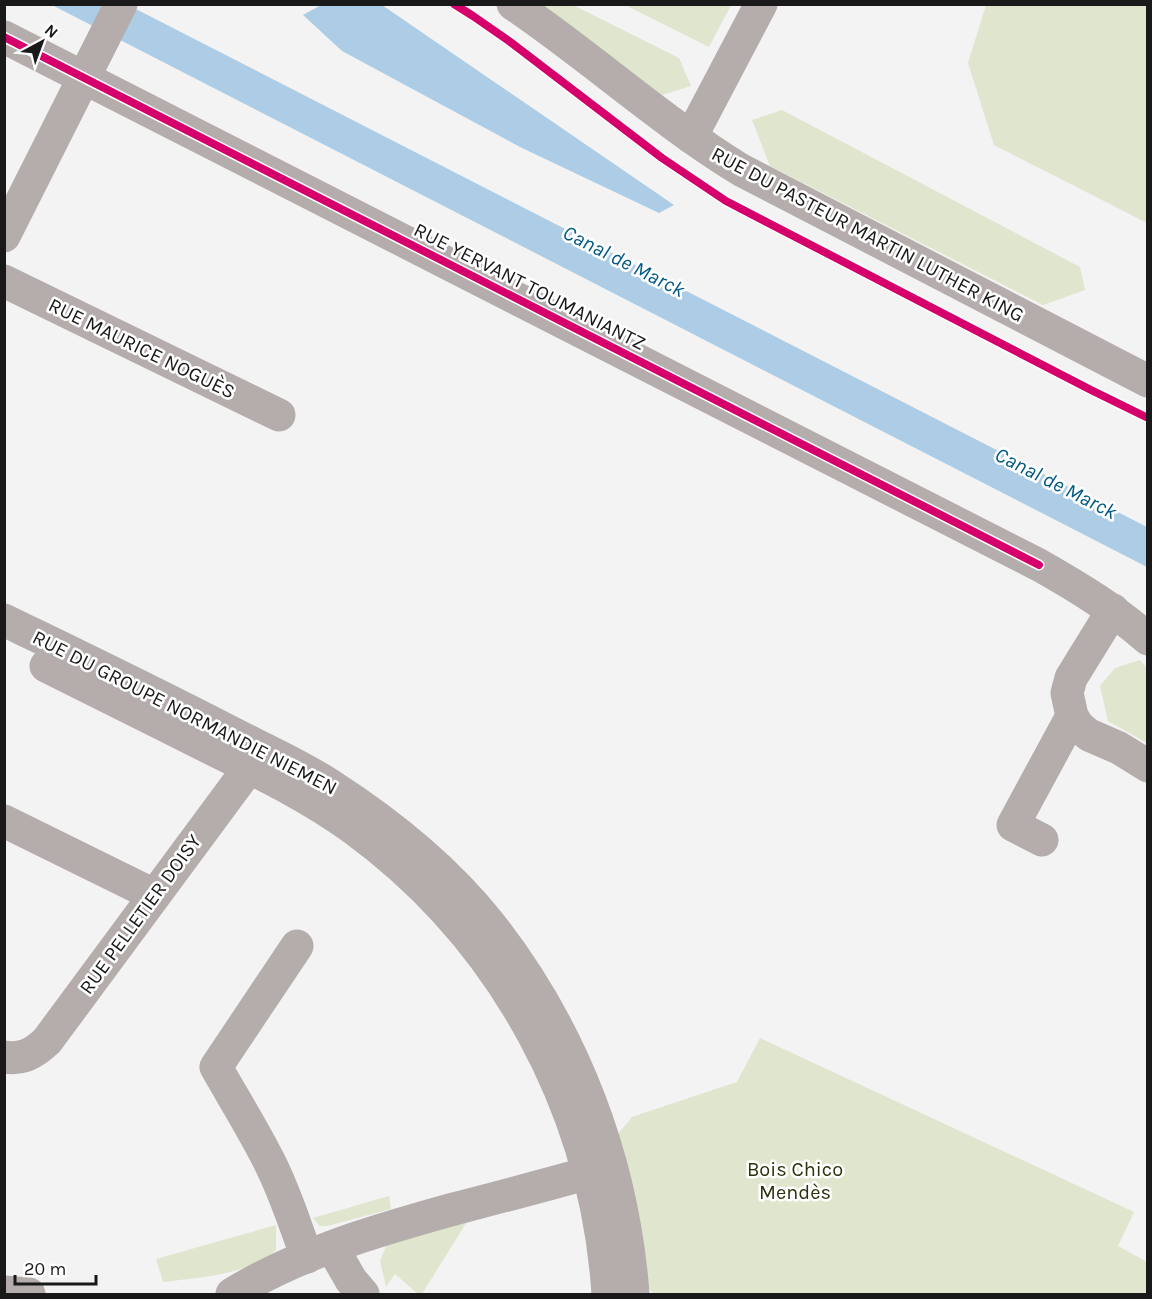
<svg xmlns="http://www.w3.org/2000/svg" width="1152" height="1299" viewBox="0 0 1152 1299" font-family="Karla,sans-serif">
  <rect width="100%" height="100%" fill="#f3f3f4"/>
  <!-- green -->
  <g fill="#e0e5cd">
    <polygon points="541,5 573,5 679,58 691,86 662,95"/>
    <polygon points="625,5 731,4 731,5 709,47"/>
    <polygon points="986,5 1147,5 1147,223 994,145 968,63"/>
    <polygon points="782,110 1080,267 1085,290 1043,305 770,166 752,120"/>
    <polygon points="1140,660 1147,668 1147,743 1108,721 1100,686 1115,668"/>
    <polygon points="760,1038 1134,1212 1118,1246 1147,1262 1147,1294 653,1294 631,1265 606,1148 632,1117 737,1082"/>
    <polygon points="389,1196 391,1209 327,1226 320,1226 313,1218"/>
    <polygon points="468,1220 422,1294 418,1294 395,1274 386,1287 380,1261 386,1246"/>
    <path d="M276,1225V1250C244,1276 202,1277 163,1282L156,1259Z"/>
  </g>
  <!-- water -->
  <g fill="#accde5">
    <polygon points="52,5 128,5 1147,527 1147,567"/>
    <polygon points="321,5 382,5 674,205 659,213 520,147 342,51 303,15"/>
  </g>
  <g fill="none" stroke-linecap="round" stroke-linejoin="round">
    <!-- minor -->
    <g stroke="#b4adab" stroke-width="33">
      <path d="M513,4C591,57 661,121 741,170L1148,381"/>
      <path d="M4,37L1039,565C1078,587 1114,609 1148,639"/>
      <polyline points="691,137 761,4"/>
      <polyline points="4,236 121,4"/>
      <polyline points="4,281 279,415"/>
      <polyline points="1113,610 1071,678 1067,693 1072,716 1078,726 1089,735 1119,748 1148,766"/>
      <path d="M4,620C80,657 155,693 230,732C263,749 298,764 330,785C389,823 445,868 489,923C573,1029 623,1160 633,1294"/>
      <path d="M46,666C102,694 157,721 212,749C261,773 310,797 354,829C504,939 596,1109 608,1294"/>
      <polyline points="4,821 154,895"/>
      <polyline points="1042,840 1013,825 1072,716"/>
      <path d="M297,946L216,1067C234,1099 253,1129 269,1161C285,1192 295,1225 307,1257"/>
      <path d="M4,1057C23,1060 34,1053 47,1041L240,780L260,749"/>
      <polyline points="332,1247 351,1280 363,1294"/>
      <polyline points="4,1292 29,1294"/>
      <path d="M232,1294C299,1253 375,1231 450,1210C504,1196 557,1182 610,1167"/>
    </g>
    <!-- cycleway casing -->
    <g stroke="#fff" stroke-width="11">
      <g id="cycleway">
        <polyline points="454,4 473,16 509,41 662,158 726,201 1091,390 1148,418"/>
        <polyline points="4,37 1039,565"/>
      </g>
    </g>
    <!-- cycleway -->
    <use href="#cycleway" stroke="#d6006c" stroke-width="8"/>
  </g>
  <g text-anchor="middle" stroke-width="5" stroke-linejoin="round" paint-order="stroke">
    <!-- street labels -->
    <g font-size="20" fill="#19191a" stroke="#fff">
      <text transform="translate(868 234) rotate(28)" y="7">RUE DU PASTEUR MARTIN LUTHER KING</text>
      <text transform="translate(530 286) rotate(27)" y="7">RUE YERVANT TOUMANIANTZ</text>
      <text transform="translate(142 348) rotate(26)" y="7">RUE MAURICE NOGUÈS</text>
      <text transform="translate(185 712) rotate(27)" y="7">RUE DU GROUPE NORMANDIE NIEMEN</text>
      <text transform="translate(140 914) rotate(-54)" y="7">RUE PELLETIER DOISY</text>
    </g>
    <!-- park labels -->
    <g font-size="20" fill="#2c320b" stroke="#fff">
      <text x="795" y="1176">Bois Chico<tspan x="795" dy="23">Mendès</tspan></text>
    </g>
    <!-- water labels -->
    <g font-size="21" font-style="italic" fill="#025a84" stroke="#fff">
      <text transform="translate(624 261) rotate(27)" y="7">Canal de Marck</text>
      <text transform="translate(1056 483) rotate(27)" y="7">Canal de Marck</text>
    </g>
  </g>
  <!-- border -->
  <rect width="1152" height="1299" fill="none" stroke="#19191a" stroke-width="12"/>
  <!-- north arrow -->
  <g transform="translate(42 42) rotate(41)" stroke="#ffffff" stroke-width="4.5" paint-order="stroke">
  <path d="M0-4.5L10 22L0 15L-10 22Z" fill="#19191a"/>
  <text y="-9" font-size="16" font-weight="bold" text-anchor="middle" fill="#19191a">N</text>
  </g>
  <!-- scale -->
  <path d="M15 1275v9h81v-9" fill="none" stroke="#19191a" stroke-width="3"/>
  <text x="24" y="1275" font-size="18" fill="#19191a" stroke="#ffffff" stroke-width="4.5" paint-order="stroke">20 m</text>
</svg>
